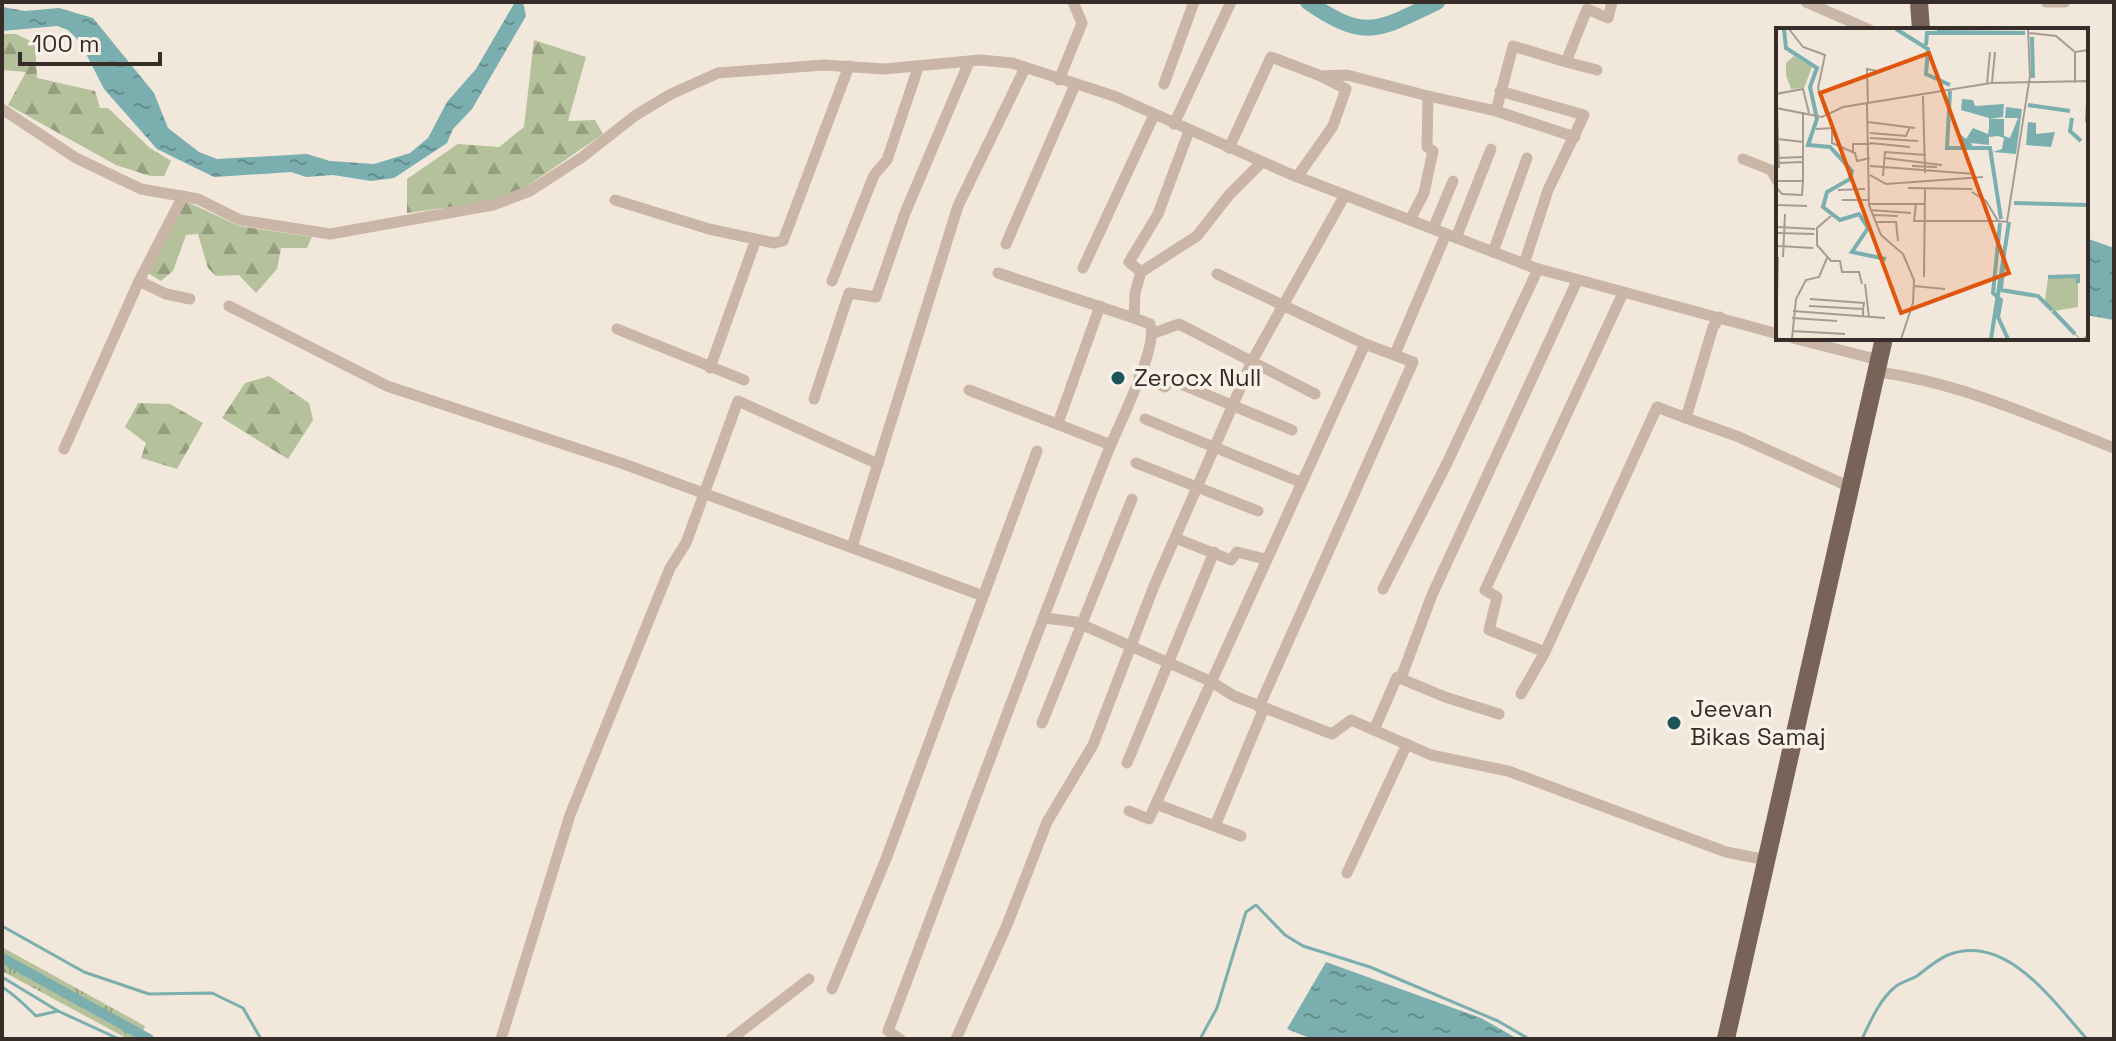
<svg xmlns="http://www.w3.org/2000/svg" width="2116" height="1041" viewBox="0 0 2116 1041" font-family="'Space Grotesk',sans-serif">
  <defs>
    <pattern id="grass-tufts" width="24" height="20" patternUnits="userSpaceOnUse" patternTransform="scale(2)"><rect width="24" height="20" fill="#b5c19b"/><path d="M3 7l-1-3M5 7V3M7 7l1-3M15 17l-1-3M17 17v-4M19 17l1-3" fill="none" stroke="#949d7e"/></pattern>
    <pattern id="forest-firs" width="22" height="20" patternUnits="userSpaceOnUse" patternTransform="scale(2)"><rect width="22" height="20" fill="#b5c19b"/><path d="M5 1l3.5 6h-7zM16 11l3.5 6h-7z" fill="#949d7e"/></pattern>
    <pattern id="water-ripples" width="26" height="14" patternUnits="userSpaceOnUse" patternTransform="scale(2)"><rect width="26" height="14" fill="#7aaeaf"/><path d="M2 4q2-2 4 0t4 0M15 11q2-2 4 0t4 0" fill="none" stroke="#658e8e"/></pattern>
  </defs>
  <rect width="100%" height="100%" fill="#f2e7db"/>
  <!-- grass -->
  <polygon fill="url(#grass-tufts)" points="2,947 145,1026 140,1039 128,1039 2,971"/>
  <!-- forest -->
  <g fill="url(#forest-firs)">
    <polygon points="2,34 16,34 35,43 37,78 95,91 100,108 108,108 150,148 171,161 164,176 150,176 116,165 8,105 26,72 2,70"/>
    <polygon points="534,40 586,57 568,121 595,120 603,134 526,187 488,202 407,213 407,179 458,144 499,147 524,127"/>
    <polygon points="185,201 239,226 312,237 307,248 281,248 277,269 256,293 239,275 216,276 208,268 198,234 186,235 173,271 161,281 148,273"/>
    <polygon points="269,376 309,403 313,420 288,459 222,418 245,383"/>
    <polygon points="138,403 170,404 203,423 177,469 141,458 146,443 125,427"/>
  </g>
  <!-- water -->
  <g fill="url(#water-ripples)">
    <polygon points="515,2 523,2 526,16 472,109 453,129 447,143 394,178 371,181 333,175 306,177 291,172 214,177 157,149 104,89 80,42 68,30 57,26 2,31 2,7 25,11 59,8 93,18 154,93 168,128 199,152 217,159 307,154 330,161 374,164 410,153 428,138 447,102 476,69"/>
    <polygon points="2086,238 2114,248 2114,320 2086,315"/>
    <polygon points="1326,962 1481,1018 1518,1039 1312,1039 1287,1029"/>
  </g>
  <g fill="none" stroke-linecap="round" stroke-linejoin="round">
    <!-- stream -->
    <g stroke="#7aaeaf" stroke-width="3">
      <polyline points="2,926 84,972 149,994 212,993 243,1008 261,1039"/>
      <polyline points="2,977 58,1011"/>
      <path d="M2,987C15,995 25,1005 36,1016L58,1011L119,1039"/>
      <polyline points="1200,1039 1217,1008 1246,912 1256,905 1285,935 1303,946 1370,967 1498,1021 1529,1039"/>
      <path d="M1862,1039C1870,1022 1880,999 1895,987C1901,982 1910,980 1917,976C1926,969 1938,959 1948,955C2007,932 2055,1004 2087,1039"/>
    </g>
    <!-- canal -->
    <polyline stroke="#7aaeaf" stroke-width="10" points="2,958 149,1039"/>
    <!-- river -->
    <path stroke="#7aaeaf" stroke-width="16" d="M1308,2C1366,42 1378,30 1437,2"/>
    <!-- minor -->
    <g stroke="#cab6a7" stroke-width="11">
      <polyline points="1806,2 1870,30"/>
      <polyline points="2046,2 2065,2"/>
      <polyline points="1566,62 1597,70"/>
      <polyline points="1059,80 1082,23 1073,2"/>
      <polyline points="1164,84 1194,2"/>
      <polyline points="1500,91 1584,115 1548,190 1524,264"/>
      <polyline points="2,109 76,158 141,189 198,199 240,220 330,234 493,205 530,191 581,158 636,115 671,94 718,73 824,65 884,69 980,60 1012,63 1114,96 1290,174 1535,268 1778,334"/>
      <polyline points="1496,111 1575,137"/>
      <polyline points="1174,124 1231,2"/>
      <polyline points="1229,148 1271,57 1321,76"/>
      <polyline points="1743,159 1771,170 1778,182"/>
      <polyline points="1297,177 1333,126 1346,89 1321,76 1347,75 1428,96"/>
      <polyline points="615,200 709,229 774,243 783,241 849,66"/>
      <polyline points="1410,220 1424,193 1433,151 1427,147 1428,96 1496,111 1513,46 1566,62 1587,9 1608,18 1612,2"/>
      <polyline points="1433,229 1453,181"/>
      <polyline points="1456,238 1491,149"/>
      <polyline points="1006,244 1075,85"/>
      <polyline points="1493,252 1527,158"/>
      <polyline points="1083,268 1154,115"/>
      <polyline points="1141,272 1129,262 1158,214 1189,131"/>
      <polyline points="998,273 1134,318"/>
      <polyline points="1217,274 1365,344 1413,362 1259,707"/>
      <polyline points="139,281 166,294 190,299"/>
      <polyline points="832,281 874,175 887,160 918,68"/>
      <polyline points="229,306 387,386 624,464 978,594"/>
      <polyline points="617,329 744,380"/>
      <polyline points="1154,333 1179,324 1315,394"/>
      <polyline points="1793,338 1879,360"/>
      <polyline points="1395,354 1446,234"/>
      <polyline points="710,368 756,239"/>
      <path d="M1877,372C1959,382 2037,418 2114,448"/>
      <polyline points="1139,375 1165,387 1171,380 1292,430"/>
      <polyline points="969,390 1111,445"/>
      <polyline points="814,399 849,293 876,297 905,213 969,62"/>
      <polyline points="1686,418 1739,437 1850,487"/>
      <polyline points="1145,419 1300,482"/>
      <polyline points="1058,423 1100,306"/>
      <polyline points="64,449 139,281 183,196"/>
      <polyline points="1136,463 1258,511"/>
      <polyline points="1175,538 1231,560 1237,552 1265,559"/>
      <polyline points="852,547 958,206 1025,68"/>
      <polyline points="1383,589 1447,463 1538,269"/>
      <polyline points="1045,618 1076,622 1210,681 1234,696 1332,734 1351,720 1431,755 1508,771 1726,852 1767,860"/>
      <polyline points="1545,652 1489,630 1497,597 1485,590 1623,293"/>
      <polyline points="1401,678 1432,595 1577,281"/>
      <polyline points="1521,694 1545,652 1657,407 1686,418 1713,327 1720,317"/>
      <polyline points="1042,723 1132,499"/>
      <polyline points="1374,730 1397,677 1445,697 1499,714"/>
      <polyline points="1127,763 1214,552"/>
      <polyline points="1156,804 1241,836"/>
      <polyline points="1129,811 1149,819 1365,344"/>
      <polyline points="1215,826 1264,708"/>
      <polyline points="1347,873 1407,744"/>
      <polyline points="832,989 886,859 1037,451"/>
      <polyline points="501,1039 570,815 670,568 686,543 738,401 878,464"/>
      <polyline points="731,1039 809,979"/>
      <path d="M900,1039L888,1031C961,838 1031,645 1107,454C1117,428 1160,345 1150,324L1134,318L1135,293L1141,272L1197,236L1229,195L1262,162"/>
      <polyline points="956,1039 1007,925 1047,822 1093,745 1154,586 1252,361 1345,195"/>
    </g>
    <!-- primary -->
    <g stroke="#786359" stroke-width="18">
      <polyline points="1919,2 1921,30"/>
      <polyline points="1726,1039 1884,338"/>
    </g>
  </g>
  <!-- markers -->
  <g fill="#1d5558" stroke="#f9f1e8" stroke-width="3">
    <circle cx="1118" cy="378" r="8"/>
    <circle cx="1674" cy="723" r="8"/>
  </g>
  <g text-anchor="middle" stroke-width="7" stroke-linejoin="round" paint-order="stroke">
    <!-- poi labels -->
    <g font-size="24" fill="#362c28" stroke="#f9f1e8" text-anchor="start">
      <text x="1134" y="386">Zerocx Null</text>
      <text x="1690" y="717">Jeevan<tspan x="1690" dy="28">Bikas Samaj</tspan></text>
    </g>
  </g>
  <!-- overview -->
  <g transform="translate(1776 28)">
    <rect width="312" height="312" fill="#f2e7db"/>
    <path d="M226,231L224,261L262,267L305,311L311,307L312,311H303L261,268L225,263L214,311Z" fill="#b5c19b"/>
    <path d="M18,28L36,39L28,60L15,61L10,47V35Z" fill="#b5c19b"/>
    <path d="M302,248V279L278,283L269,273L272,249Z" fill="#b5c19b"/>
    <path d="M186,71L197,72L199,78L228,76L227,89L213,91H228V108L234,110L242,90H229L230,79L246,81L240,126L217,124L226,121L228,110L222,108L213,109V117L195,115L198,122L185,117L184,106L190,111L197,100L212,106L213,100V90L185,82ZM252,94L260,95V106L279,104L275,119L250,117Z" fill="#7aaeaf"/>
    <path fill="none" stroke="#7aaeaf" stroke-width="4" d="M8,1L10,20L41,40L34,59L41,91L32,117L54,119L76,143L74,151L51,164L47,179L64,192L83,186L92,200L76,224L110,231M120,1L152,21L150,46L174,57M161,4L249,5M256,9L257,50M150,17L151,5H234M174,63L171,120H214L225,191M252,77L294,83M296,90L294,103L305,113M238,175L312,177M224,195L217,265L225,272L222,289L232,311M272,249L302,248V255M225,261L228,231M225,262L262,268L276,282M277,283L299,306M215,311L233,194"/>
    <path fill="none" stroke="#a79c93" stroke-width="2" d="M13,1L27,19L49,27L42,60L50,86M253,5L280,8L299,24M216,55L219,24M299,55V24L312,22M211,56L214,24M0,66L27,61L33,85M147,68L149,145M91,76L93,177L105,207L127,226L138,252L137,275L125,311M92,76L91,41L101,43M0,80L46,89L67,79L215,55L312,53M1,80L3,140M92,94L139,100M310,94L312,53M40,101L56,100V115L79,125L81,133L94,130M94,105L130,108L134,99M94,110L142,113M1,111L27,114M94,115L134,119M77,125V116H94M1,130L26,129M109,130L166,137M2,135L26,134M94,138L199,146M136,138L161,139M94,147L110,156L207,149M107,148L109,124L150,127M0,153H27V84M0,159L6,166L26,167L27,153M132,160L196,161M62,162L89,161M196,164L210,173L222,193L231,194L254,48L252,1M66,172H93M93,176H149M140,176L138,193H224M0,177L31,178M94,182L135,185M97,187L122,188M55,188L41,200V217L55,233H64L66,244H83L86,256M99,194H120L122,213M0,199L39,201M0,205L38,206M0,218L37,220M7,229L9,186M148,249L149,161M89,256L93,289M138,258L169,261M1,271L2,229M34,271L88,275L87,281M33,278L87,281V289M17,283L109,290M16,290L61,293M16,303L69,306M16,311L20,271L30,252L43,249L51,230"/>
    <path fill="#df570d" fill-opacity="0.15" stroke="#df570d" stroke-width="4" d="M153,25L233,245L125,285L44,65Z"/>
    <rect width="312" height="312" fill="none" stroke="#362c28" stroke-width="4"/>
  </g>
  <!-- border -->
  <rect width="2116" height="1041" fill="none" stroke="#362c28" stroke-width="8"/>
  <!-- scale -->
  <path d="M20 52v12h140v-12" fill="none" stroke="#362c28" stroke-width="4"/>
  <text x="32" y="52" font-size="24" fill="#362c28" stroke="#f9f1e8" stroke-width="6" paint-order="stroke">100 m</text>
</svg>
